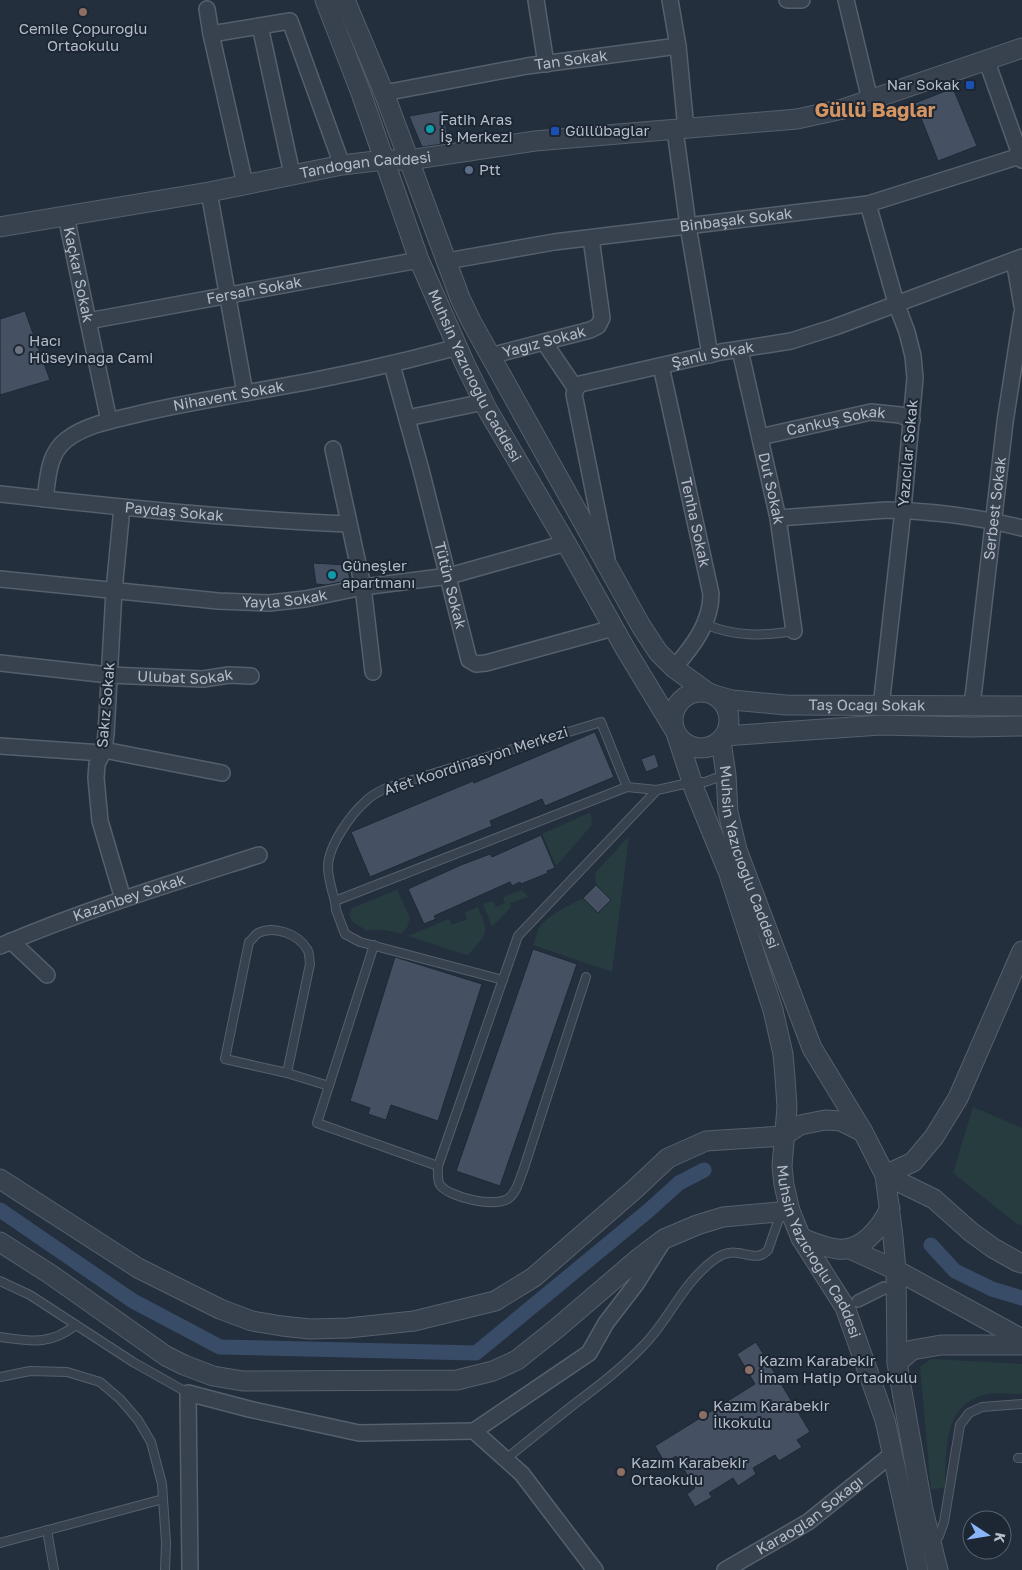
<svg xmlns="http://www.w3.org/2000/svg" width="1022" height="1570" viewBox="0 0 1022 1570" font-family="'Golos Text',sans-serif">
  <rect width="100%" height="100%" fill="#242f3e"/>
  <!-- green -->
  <g fill="#263c3f">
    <polygon points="589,813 592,817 591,826 556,866 542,834"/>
    <path d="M629,836L612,972L533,945C535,940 536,935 538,930C546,915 569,906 583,898L598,913L611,901C602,890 592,887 596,872Z"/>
    <path d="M397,890L410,918L407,928L401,934C390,931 378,928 367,931L352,921L349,915L352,908Z"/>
    <polygon points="522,890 528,897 510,903 511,907 492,927 483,904 493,901 496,907 505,903 503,897"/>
    <path d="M478,907C489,935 489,931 469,954L466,955L408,936L449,919L452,925L467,919L465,912Z"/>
    <polygon points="973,1107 1022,1128 1022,1225 1017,1224 953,1173"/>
    <path d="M931,1359L1022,1364V1394C1010,1394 995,1392 983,1395C942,1407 947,1452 945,1487L931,1490L920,1367Z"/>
  </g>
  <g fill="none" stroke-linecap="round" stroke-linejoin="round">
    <!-- canal -->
    <g stroke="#394c67" stroke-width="15">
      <polyline points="0,1210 133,1301 220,1347 476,1353 648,1211 679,1183 704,1170"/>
      <polyline points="931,1245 955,1271 992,1289 1022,1298"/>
    </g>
  </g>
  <!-- building -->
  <g fill="#455162" stroke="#1f2835">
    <polygon points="953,88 977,146 938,161 915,103"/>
    <polygon points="443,110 449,143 422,147 409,116"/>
    <polygon points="25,311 50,380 0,395 0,319"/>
    <polygon points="313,563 347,565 350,580 326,585 316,584"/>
    <polygon points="595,732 614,777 545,806 542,799 490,821 492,826 370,877 351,832 473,781 474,783"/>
    <polygon points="655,754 659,767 646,772 641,759"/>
    <polygon points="541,835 555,868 547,871 548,873 521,884 520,882 512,886 510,882 434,916 436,919 424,924 408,889 461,865 490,854 492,857"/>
    <polygon points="596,885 611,900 598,913 583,898"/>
    <polygon points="533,949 577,964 500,1186 456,1171"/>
    <polygon points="395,957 482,984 438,1121 391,1105 386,1120 368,1114 370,1108 350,1101"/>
    <polygon points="756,1342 810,1432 797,1440 802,1447 779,1461 775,1455 753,1468 756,1474 738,1486 733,1478 709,1493 712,1497 695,1507 687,1494 695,1488 676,1456 665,1463 655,1446 755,1384 737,1354"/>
  </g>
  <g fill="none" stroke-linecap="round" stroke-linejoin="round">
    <!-- service casing -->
    <g stroke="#565f6c" stroke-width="10">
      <g id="service">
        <path d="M705,624C734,637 764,636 794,631"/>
        <path d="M335,901C332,891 328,878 328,867C328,846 351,814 366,801C371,795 379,792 386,788L601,722L627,787"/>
        <polyline points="374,945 317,1123 438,1166"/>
        <path d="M586,977L523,1171C519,1180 517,1192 509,1198C496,1208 450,1198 440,1185C437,1180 438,1172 438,1166L518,936L657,790L693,782H705L724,775"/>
        <polyline points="503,980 360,942 345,934 336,910 335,901 627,787 657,790"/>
        <path d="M287,1073L225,1059L249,942C252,940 255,935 258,933C274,925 298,934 307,949C310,953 309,959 310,964L287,1073L329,1086"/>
        <polyline points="0,1281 30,1295 133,1362 188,1393"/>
        <path d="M0,1337C31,1341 49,1346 76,1325"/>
        <polyline points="0,1377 30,1371 67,1372 100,1382 120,1399 138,1420 151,1442 162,1484 166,1543 165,1570"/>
        <polyline points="1018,1458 1022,1458"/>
        <path d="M506,1459C529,1440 553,1421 577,1402C600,1385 623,1367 643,1346C670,1319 682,1283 715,1259C737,1242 754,1266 768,1250L781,1213"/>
        <polyline points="47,1530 54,1570"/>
        <polyline points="0,1543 163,1499"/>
        <polyline points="933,1543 939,1536 944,1522 960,1425 969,1413 982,1407 1022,1404"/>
      </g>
    </g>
    <!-- pedestrian casing -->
    <g stroke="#565f6c" stroke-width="14">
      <polyline id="pedestrian" points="858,1301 884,1288"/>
    </g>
    <!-- minor casing -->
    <g stroke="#565f6c" stroke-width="18">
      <g id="minor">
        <polyline points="536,0 546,64"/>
        <polyline points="670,0 678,46"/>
        <polyline points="787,0 802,0"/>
        <polyline points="846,0 870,100"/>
        <polyline points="207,9 211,34 245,184"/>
        <polyline points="260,26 292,174"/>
        <polyline points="211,34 290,21 342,165"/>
        <polyline points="986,59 1022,160"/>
        <path id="s1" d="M384,93L527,66L678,46L686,129"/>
        <polyline points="675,130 688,226 710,355"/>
        <polyline points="209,192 245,393"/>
        <polyline points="868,204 896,303 907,332 913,356 915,378 903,510 881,707"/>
        <path id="s2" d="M66,216L109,421"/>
        <polyline points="1014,260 1022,306"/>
        <path id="s3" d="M447,261L554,242L868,204L1020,156"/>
        <path id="s4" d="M88,321L419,260"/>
        <polyline points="544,342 576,389"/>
        <path id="s5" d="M740,350L778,518L794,631"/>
        <path id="s6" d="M490,356L590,330L598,326L602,318L591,238"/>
        <path id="s7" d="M392,365L421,470L469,660L476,664L486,663L613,628"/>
        <path id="s8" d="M661,366L711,594C711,623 693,646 674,668"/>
        <polyline points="407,418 484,402"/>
        <path id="s9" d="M760,437L871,412L900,415L912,420"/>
        <polyline points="333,449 363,587 373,672"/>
        <path id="s10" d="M0,494C116,507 232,519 348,524"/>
        <path id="s11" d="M45,499C48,478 48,454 66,440C84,426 108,421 130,416C168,406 207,400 245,393C317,381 388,366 458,347"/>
        <polyline points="122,507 114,591 106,734 104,750 97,764 96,778 100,821 123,899"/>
        <path d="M778,518L887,510C932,511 979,517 1022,528"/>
        <path id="s12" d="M607,559L574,394L576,389L580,384L721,352L791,341L835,327L1022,257"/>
        <path id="s13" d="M0,579L218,601L269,603L305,599L363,587L449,576L566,543"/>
        <path id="s14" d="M0,663L109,675L203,679L229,675L251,676"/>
        <path id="s15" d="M972,706L1005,422L1022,313"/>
        <polyline points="0,746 102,753"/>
        <polyline points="104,750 222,773"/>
        <polyline points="11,941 47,975"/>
        <path id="s16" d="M0,946C84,910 172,883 259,855"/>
        <polyline points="190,1570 188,1393 249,1409 359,1433 474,1431"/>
        <polyline points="595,1570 522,1474 474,1431 589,1353 606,1323 636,1284 662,1243"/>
        <path id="s17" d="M725,1570L808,1522L891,1455"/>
      </g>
    </g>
    <!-- tertiary casing -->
    <g stroke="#565f6c" stroke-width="21">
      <g id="tertiary">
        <path id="s18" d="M325,0L361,93L419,260L464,362L487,409L570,550L626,650L674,729"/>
        <polyline points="345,0 384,93 460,298 471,321 641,626 658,652 674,668 707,692"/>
        <path id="s19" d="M0,227L209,192L342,165L384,160H409L535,141L797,119L843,109L1022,48"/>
        <circle cx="701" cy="720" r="28"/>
        <path id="s20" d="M714,695L732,700L786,705L1022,706"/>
        <path id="s21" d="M677,736L695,791L729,874L773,1010L783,1054L785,1077L787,1107L782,1166L784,1185L790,1211L801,1238L845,1307L885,1420L918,1570"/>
        <polyline points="724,736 881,725 971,727 1022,726"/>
        <path id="s22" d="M721,741L726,775L728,812L737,850L812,1048L863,1132L885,1175L893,1237L896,1270L897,1363L923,1510L938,1570"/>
        <polyline points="885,1175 913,1162 934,1137 958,1098 1022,951"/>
        <polyline points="885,1175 934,1199 971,1232 993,1248 1018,1262 1022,1263"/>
        <polyline points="0,1179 138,1268 220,1309 252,1321 282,1326 310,1329 348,1328 414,1321 495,1301 534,1277 635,1189 668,1158 706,1141 783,1136 800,1125 825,1120 841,1121 863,1132"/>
        <path d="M801,1238C813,1242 825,1248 838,1249C862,1252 881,1227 890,1208"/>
        <polyline points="0,1242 50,1274 166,1356 184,1365 213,1376 243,1381 457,1380 493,1371 517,1360 556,1329 639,1258 664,1239 697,1225 723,1217 790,1211"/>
        <polyline points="850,1249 896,1270 1022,1339"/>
        <polyline points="897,1363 912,1350 941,1345 1022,1345"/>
      </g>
    </g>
    <!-- service -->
    <use href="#service" stroke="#38414e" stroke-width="8"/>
    <!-- pedestrian -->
    <use href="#pedestrian" stroke="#38414e" stroke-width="11"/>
    <!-- minor -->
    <use href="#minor" stroke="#38414e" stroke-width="15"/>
    <!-- tertiary -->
    <use href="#tertiary" stroke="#38414e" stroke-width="19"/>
  </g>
  <!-- markers -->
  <g fill="#8d6e63" stroke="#1d2633" stroke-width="2">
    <circle cx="83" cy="12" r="5"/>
    <circle cx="749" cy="1370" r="5"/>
    <circle cx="703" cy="1415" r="5"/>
    <circle cx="621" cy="1472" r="5"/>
  </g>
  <g fill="#1a4fb4" stroke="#1d2633" stroke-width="2">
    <rect x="965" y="80" width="10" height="10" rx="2.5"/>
    <rect x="550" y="126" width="10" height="10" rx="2.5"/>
  </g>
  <g fill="#0f9aa8" stroke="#1d2633" stroke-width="2">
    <circle cx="430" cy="129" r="5"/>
    <circle cx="332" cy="575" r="5"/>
  </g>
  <circle fill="#5c6f8a" stroke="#1d2633" stroke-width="2" cx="469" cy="170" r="5"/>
  <circle fill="#6b7280" stroke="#1d2633" stroke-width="2" cx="19" cy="350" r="5"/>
  <g text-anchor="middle" stroke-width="4" stroke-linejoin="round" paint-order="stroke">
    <!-- poi labels -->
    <g font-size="15" fill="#b4bcc9" stroke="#1d2633" text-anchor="start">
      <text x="83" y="34" text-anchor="middle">Cemile Çopuroğlu<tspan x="83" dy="17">Ortaokulu</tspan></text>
      <text x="960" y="90" text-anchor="end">Nar Sokak</text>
      <text x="440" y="125">Fatih Aras<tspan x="440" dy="17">İş Merkezi</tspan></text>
      <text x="565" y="136">Güllübağlar</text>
      <text x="479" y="175">Ptt</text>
      <text x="29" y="346">Hacı<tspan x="29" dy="17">Hüseyinağa Cami</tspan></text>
      <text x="342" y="571">Güneşler<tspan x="342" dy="17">apartmanı</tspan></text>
      <text x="759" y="1366">Kazım Karabekir<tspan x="759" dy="17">İmam Hatip Ortaokulu</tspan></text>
      <text x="713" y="1411">Kazım Karabekir<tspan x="713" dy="17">İlkokulu</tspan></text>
      <text x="631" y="1468">Kazım Karabekir<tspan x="631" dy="17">Ortaokulu</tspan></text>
    </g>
    <!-- street labels -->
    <g font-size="15" fill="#b4bcc9" stroke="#1d2633">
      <text dy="5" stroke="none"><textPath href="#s1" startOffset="190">Tan Sokak</textPath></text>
      <text dy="5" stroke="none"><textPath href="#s19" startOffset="371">Tandoğan Caddesi</textPath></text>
      <text dy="5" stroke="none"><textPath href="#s3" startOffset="292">Binbaşak Sokak</textPath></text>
      <text dy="5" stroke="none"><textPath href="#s2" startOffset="60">Kaçkar Sokak</textPath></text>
      <text dy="5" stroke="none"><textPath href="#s4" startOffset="169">Fersah Sokak</textPath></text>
      <text dy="5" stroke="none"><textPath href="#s6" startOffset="56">Yağız Sokak</textPath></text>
      <text dy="5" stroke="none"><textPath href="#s12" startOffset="316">Şanlı Sokak</textPath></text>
      <text dy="5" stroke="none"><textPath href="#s18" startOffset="405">Muhsin Yazıcıoğlu Caddesi</textPath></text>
      <text dy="5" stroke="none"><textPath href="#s11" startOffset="234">Nihavent Sokak</textPath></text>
      <text dy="5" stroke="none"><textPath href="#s9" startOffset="78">Cankuş Sokak</textPath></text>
      <text transform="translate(908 453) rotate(-85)" y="5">Yazıcılar Sokak</text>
      <text dy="5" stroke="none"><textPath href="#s5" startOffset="142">Dut Sokak</textPath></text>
      <text dy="5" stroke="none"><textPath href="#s15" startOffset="199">Serbest Sokak</textPath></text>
      <text dy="5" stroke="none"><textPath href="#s10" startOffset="175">Paydaş Sokak</textPath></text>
      <text dy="5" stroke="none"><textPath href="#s8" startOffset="160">Tenha Sokak</textPath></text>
      <text dy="5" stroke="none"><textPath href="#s7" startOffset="228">Tütün Sokak</textPath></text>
      <text dy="5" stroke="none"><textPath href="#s13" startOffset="286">Yayla Sokak</textPath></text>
      <text dy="5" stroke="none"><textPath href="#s14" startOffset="186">Ulubat Sokak</textPath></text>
      <text transform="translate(106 705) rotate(-85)" y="5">Sakız Sokak</text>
      <text dy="5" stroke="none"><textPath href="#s20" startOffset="154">Taş Ocağı Sokak</textPath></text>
      <text transform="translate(476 761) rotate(-18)" y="5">Afet Koordinasyon Merkezi</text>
      <text dy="5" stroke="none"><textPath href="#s22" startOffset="120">Muhsin Yazıcıoğlu Caddesi</textPath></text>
      <text dy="5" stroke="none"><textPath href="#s16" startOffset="138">Kazanbey Sokak</textPath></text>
      <text dy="5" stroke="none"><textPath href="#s21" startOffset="542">Muhsin Yazıcıoğlu Caddesi</textPath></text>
      <text dy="5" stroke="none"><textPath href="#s17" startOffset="101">Karaoğlan Sokağı</textPath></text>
    </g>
    <!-- district labels -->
    <g font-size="20" font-weight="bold" fill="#d59563" stroke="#1d2633">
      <text x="875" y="117">Güllü Bağlar</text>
    </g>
  </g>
  <!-- north arrow -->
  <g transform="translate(987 1535) rotate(102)"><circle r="24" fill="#1d2633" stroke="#59626f"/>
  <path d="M0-4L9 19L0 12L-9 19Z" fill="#8ab4f8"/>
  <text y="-8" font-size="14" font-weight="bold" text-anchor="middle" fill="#b4bcc9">K</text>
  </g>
</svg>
